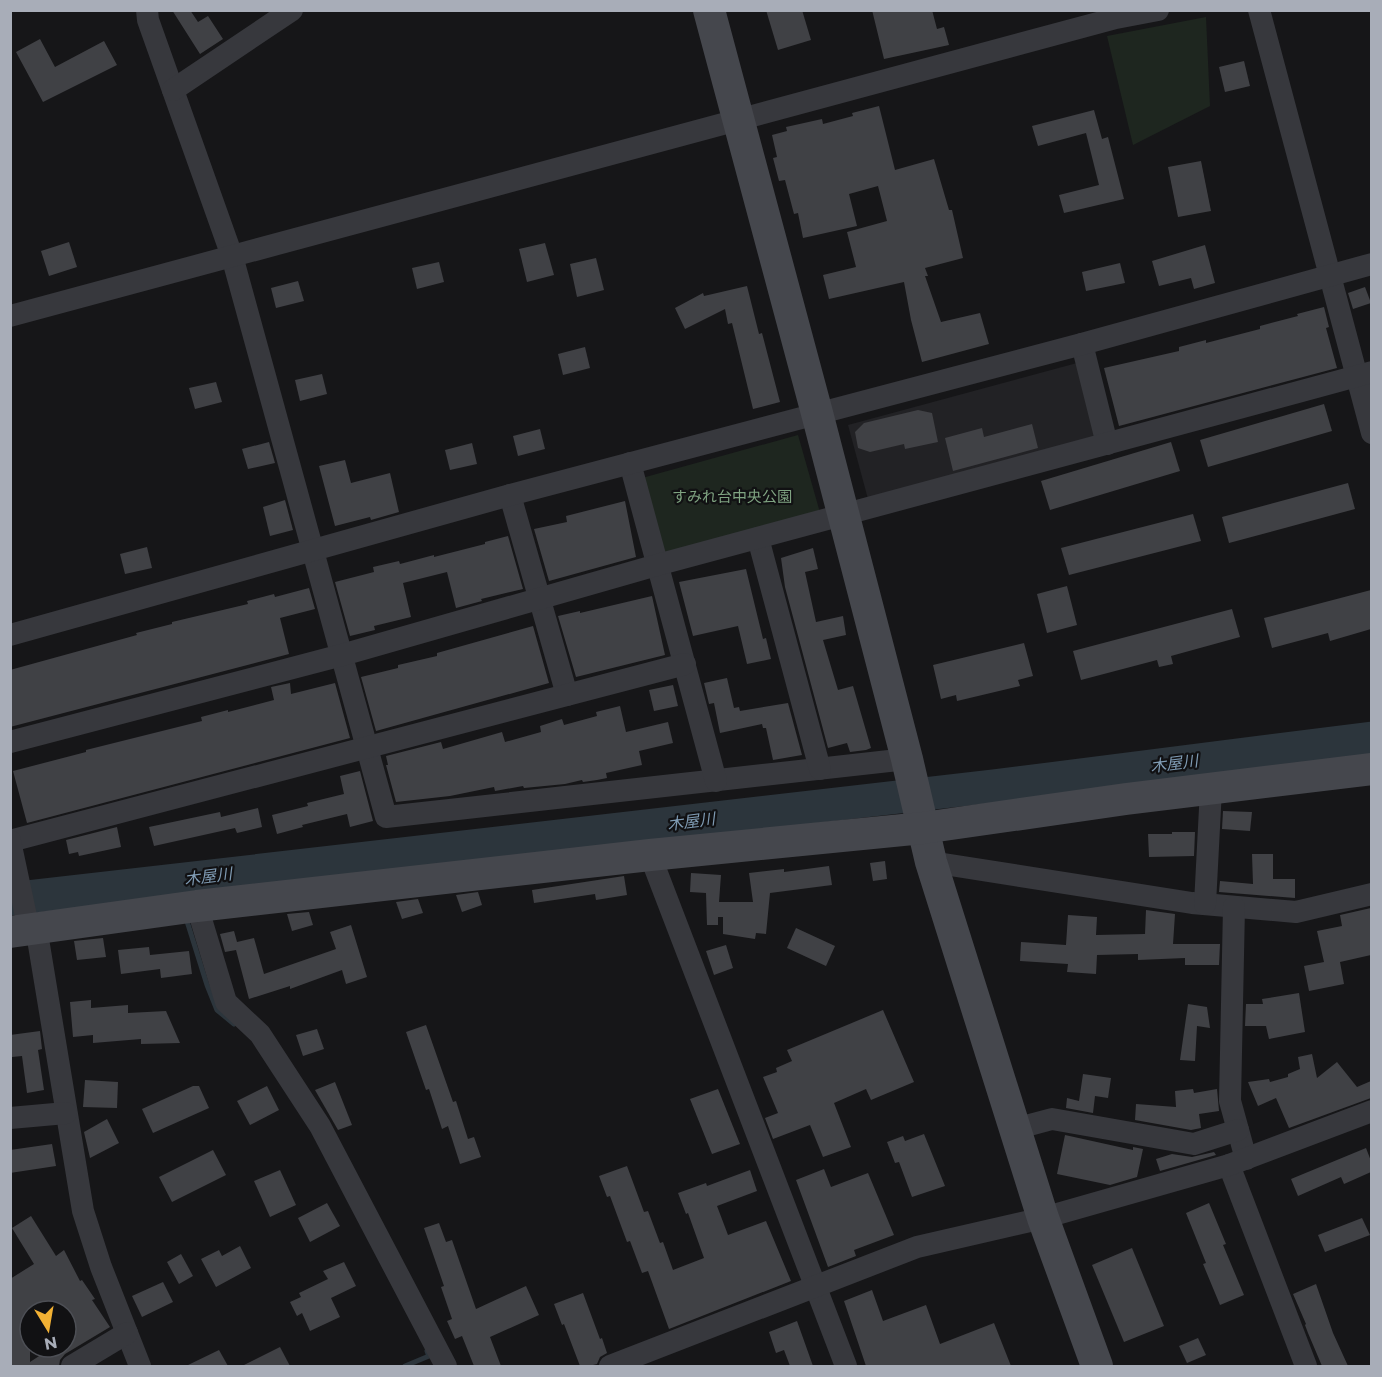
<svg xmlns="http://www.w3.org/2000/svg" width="1382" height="1377" viewBox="0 0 1382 1377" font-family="Montserrat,'Noto Sans JP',sans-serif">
  <rect width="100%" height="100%" fill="#161618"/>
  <!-- built -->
  <polygon fill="#222225" points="1077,363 1097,440 868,499 848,425"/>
  <!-- green -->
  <g fill="#1e261f">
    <polygon points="1206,17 1210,106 1133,145 1107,36"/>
    <polygon points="798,435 821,516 665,559 642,478"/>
  </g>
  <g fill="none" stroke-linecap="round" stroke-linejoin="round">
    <!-- stream -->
    <g stroke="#2c353c" stroke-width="5">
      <polyline points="175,879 180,897"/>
      <polyline points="186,918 207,985 217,1010 234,1024"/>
      <polyline points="405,1366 429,1356 427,1351"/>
    </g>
    <!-- river -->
    <polyline stroke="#2c353c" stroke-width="33" points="10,899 994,786 1372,738"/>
  </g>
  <!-- building -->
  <g fill="#404145" fill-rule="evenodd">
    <polygon points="172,10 190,10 198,22 208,16 223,39 200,54"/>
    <polygon points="766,10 802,10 811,40 778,50"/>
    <polygon points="872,10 932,10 937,29 944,27 949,45 884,59"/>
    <polygon points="40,39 55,67 104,41 117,65 43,102 16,52"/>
    <polygon points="1244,61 1250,86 1225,92 1219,67"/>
    <polygon points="879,106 895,170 934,159 949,210 952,210 963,258 925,268 928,276 925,276 941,322 980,313 989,344 922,362 911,320 904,282 829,299 823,275 856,267 847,232 887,221 878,186 849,194 857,226 803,238 798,213 794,214 785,180 779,181 773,158 777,157 772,135 787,131 786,127 822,119 823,124 853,116 852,113"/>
    <polygon points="1094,110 1102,139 1108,137 1124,199 1064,213 1059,195 1099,185 1086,133 1038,146 1032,126"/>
    <polygon points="1201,161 1211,211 1178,217 1168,167"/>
    <polygon points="69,242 77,267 49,276 41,251"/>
    <polygon points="545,243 554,275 527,282 519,249"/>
    <polygon points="1205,245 1215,283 1194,289 1191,278 1159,286 1152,261"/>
    <polygon points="596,258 604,290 577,297 570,264"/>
    <polygon points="439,262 444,282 417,289 412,268"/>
    <polygon points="1120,263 1125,283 1086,291 1082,272"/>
    <polygon points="298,281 304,301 276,308 271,288"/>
    <polygon points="747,286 759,334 762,333 780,402 753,409 732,323 728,324 725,309 685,329 675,308 703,293 704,296"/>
    <polygon points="1365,287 1371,303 1353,309 1348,293"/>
    <polygon points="1324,307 1329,327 1326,328 1337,368 1119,426 1104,368 1179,351 1179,347 1206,340 1206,343 1260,329 1260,326 1298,316 1297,314"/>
    <polygon points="585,347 590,368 563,375 558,354"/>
    <polygon points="322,374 327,394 300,401 295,380"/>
    <polygon points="216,382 222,402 195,409 189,388"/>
    <polygon points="1324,404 1332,431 1208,467 1200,440"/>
    <polygon points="918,410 932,413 938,442 905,449 904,444 870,452 858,448 855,432 864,423"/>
    <polygon points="1032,424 1038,448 953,471 945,438 982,428 984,437"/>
    <polygon points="540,429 545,449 518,456 513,436"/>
    <polygon points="269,442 275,463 248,469 242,449"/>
    <polygon points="1171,442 1180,471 1050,510 1041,481"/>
    <polygon points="472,443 477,464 450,470 445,450"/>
    <polygon points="345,460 351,483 390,473 399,512 371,520 370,517 335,526 319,466"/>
    <polygon points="1348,483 1355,509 1229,543 1222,517"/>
    <polygon points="285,500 293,530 270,536 263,507"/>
    <polygon points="625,501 636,557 549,581 534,529 567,522 566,516"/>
    <polygon points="1193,514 1201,541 1069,575 1061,548"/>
    <polygon points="508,536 523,589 481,599 482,601 456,608 447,572 403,583 411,617 374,626 375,630 350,636 335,582 374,572 373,567 399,561 400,564 434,555 434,557 485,544 485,542"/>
    <polygon points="147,547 152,568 125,574 120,554"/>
    <polygon points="813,548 818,569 805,572 816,622 843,616 846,635 823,640 838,690 853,686 871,748 866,750 850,752 847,743 828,748 785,587 781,558"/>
    <polygon points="746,569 763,639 766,638 771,659 747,664 738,626 693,636 679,582"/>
    <polygon points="1067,586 1077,625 1047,633 1037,594"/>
    <polygon points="309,588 315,609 280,618 289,654 10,727 10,670 137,635 136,633 172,624 172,622 248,604 247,601 274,594 275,597"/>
    <polygon points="1371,590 1371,629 1330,641 1328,633 1272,648 1264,618"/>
    <polygon points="652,596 665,655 576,677 558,616 580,611 580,613"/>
    <polygon points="1232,609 1240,637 1171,656 1173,664 1159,667 1157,660 1081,680 1073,651"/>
    <polygon points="533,626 549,683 376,731 361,677 398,668 398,665 437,656 437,653"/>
    <polygon points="1024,643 1033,676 1018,680 1020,686 957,701 956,695 941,699 933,665"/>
    <polygon points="727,678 734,708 739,707 740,711 788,703 802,755 773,760 766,728 763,728 762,724 720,733 714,703 709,704 704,683"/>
    <polygon points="290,683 291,694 335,683 350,738 27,823 13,771 86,752 86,750 202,721 201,717 228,710 228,712 274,700 271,687"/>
    <polygon points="673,685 678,706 654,711 649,690"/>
    <polygon points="620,706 626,732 668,722 673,743 639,751 642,765 606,773 607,778 597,780 583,782 582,780 565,784 524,788 523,786 495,791 494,787 450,796 396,802 386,765 388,765 386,756 441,742 443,749 502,732 505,742 541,732 540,726 562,719 564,725 597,716 596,712"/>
    <polygon points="360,771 373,821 350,827 347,814 302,825 303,827 277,834 272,815 308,806 307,803 344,794 340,776"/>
    <polygon points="258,808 262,827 237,833 235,828 154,846 149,827 220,812 221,817"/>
    <polygon points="1223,811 1252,812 1250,831 1222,829"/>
    <polygon points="117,827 121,847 79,856 78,852 69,854 66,840"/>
    <polygon points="1172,832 1195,832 1194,856 1149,857 1148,834 1172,834"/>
    <polygon points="1252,854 1273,854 1273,879 1295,879 1295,898 1219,892 1220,881 1253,884"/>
    <polygon points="885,861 887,879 873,881 870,863"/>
    <polygon points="829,866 832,885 770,893 766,934 756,933 755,939 723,934 723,917 718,917 718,925 707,925 706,893 690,892 691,873 721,875 719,902 753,902 749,873 784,869 784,872"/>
    <polygon points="624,876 627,895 596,900 595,894 534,903 532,890"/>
    <polygon points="478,892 482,905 462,912 456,895"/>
    <polygon points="418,899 423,913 402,919 396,902"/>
    <polygon points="1371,908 1371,955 1340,962 1344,984 1309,991 1304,966 1324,962 1317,931 1342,926 1340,915"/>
    <polygon points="1146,910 1175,914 1173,944 1220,944 1219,965 1185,965 1185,958 1138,960 1138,954 1097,955 1096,974 1067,972 1068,964 1020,961 1021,942 1066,945 1068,915 1097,917 1096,935 1145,934"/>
    <polygon points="309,912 313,925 292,931 287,914"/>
    <polygon points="351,925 367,977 346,984 342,970 290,989 290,986 249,999 236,950 225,952 220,934 234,931 237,942 254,938 264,974 336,949 330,932"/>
    <polygon points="796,928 835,946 826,966 787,948"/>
    <polygon points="103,938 106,957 77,960 74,941"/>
    <polygon points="726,945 733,968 714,975 706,951"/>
    <polygon points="149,947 150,955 189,951 192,974 161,978 160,969 121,974 118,950"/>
    <polygon points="1299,993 1305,1032 1269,1039 1266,1026 1245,1026 1246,1004 1263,1004 1262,999"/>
    <polygon points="91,1000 91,1008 128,1005 128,1013 166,1011 180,1043 141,1044 141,1039 93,1043 93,1035 73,1037 70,1002"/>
    <polygon points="1188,1004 1207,1007 1210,1028 1197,1026 1195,1061 1180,1060"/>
    <polygon points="883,1010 914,1082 871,1100 866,1089 834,1103 851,1147 823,1157 810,1125 773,1139 765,1118 778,1113 763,1077 777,1072 776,1068 792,1061 787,1050"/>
    <polygon points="426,1025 453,1102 456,1101 468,1139 474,1137 481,1157 460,1164 448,1126 442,1129 429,1089 426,1090 406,1032"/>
    <polygon points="317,1029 324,1049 303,1056 296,1035"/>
    <polygon points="40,1031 42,1049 38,1050 44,1090 27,1093 22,1056 12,1057 10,1035"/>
    <polygon points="1312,1054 1317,1078 1337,1062 1357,1087 1371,1081 1371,1098 1289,1128 1276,1098 1258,1106 1248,1082 1269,1079 1270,1082 1288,1077 1288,1074 1300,1069 1298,1057"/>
    <polygon points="1083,1074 1111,1078 1108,1098 1095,1096 1093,1113 1066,1108 1067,1098 1079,1101"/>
    <polygon points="85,1080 118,1082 117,1108 83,1107"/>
    <polygon points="335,1082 352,1125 338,1130 315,1090"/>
    <polygon points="193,1086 199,1086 209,1108 153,1133 142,1109"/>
    <polygon points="267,1086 279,1110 250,1125 237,1101"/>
    <polygon points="718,1089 740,1144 712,1154 690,1099"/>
    <polygon points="1193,1089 1194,1093 1217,1089 1219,1111 1199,1114 1201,1128 1191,1130 1135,1120 1136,1104 1176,1107 1175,1091"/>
    <polygon points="107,1119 119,1143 90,1158 84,1132"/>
    <polygon points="924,1134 945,1186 912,1197 899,1162 895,1163 887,1142 903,1136 905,1141"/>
    <polygon points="1065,1135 1133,1150 1133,1147 1143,1149 1137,1177 1110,1185 1057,1174"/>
    <polygon points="52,1144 56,1166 10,1173 10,1150"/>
    <polygon points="1366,1148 1371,1161 1371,1172 1344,1184 1341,1177 1298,1196 1291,1179"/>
    <polygon points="213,1150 226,1175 172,1202 159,1177"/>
    <polygon points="1214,1152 1216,1155 1160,1171 1156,1159 1172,1154 1192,1157"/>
    <polygon points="627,1166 644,1212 648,1211 660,1243 663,1242 673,1270 704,1258 688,1213 686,1214 678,1193 706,1183 707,1186 750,1170 757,1191 717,1206 728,1235 766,1221 791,1281 669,1329 648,1271 642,1273 630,1241 627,1242 610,1196 607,1197 599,1176"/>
    <polygon points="824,1169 831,1187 868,1173 894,1235 854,1250 856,1256 828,1267 796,1180"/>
    <polygon points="280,1170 296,1205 270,1217 254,1181"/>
    <polygon points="327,1203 340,1226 310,1242 298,1218"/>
    <polygon points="1209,1203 1226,1244 1223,1245 1244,1295 1220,1305 1203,1264 1206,1263 1186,1213"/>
    <path d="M31,1216L56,1256L64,1250L80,1281L82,1280L95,1299L92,1300L110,1327L65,1354L60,1360L59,1366H10V1279L34,1264L12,1228ZM30,1311H66V1347H53L30,1362Z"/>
    <polygon points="1362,1218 1370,1235 1325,1252 1318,1235"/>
    <polygon points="439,1223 446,1242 452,1240 476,1309 526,1286 539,1315 490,1337 501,1366 474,1366 462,1336 455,1339 447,1321 452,1319 441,1287 444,1286 424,1228"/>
    <polygon points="240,1246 251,1268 216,1287 201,1259 219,1250 222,1256"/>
    <polygon points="1132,1248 1164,1326 1124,1342 1092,1265"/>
    <polygon points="181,1254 193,1276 179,1284 167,1262"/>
    <polygon points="344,1262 356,1286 331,1298 340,1317 310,1331 302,1313 297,1316 290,1302 301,1297 299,1293 328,1279 323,1271"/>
    <polygon points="163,1282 173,1302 142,1317 132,1296"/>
    <polygon points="1316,1284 1333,1333 1348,1366 1322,1366 1308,1333 1305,1325 1306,1324 1293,1294"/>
    <polygon points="872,1290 883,1321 926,1305 940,1344 994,1323 1011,1366 866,1366 844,1301"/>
    <polygon points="583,1293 600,1339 602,1338 607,1353 600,1357 597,1364 589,1366 580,1366 564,1324 562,1325 554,1304"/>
    <polygon points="797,1321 813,1366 790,1366 784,1350 776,1353 769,1332"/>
    <polygon points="1198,1338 1206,1355 1187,1363 1179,1346"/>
    <polygon points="280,1347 290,1366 242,1366"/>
    <polygon points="219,1350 228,1366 186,1366"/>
  </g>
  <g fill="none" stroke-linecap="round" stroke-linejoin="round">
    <!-- street -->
    <g stroke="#37383d" stroke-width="22">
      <polyline points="147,10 148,20 232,256 386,817 907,759"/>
      <polyline points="1259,10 1372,433"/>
      <polyline points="173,90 292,10"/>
      <polyline points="10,316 1116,18 1158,10"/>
      <polyline points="1082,344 1107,444"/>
      <polyline points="630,463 716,781"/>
      <polyline points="510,495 567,695"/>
      <polyline points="758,538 820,769"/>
      <polyline points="10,635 510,495 1082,344 1372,264"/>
      <polyline points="10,742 342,655 657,565 1372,372"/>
      <polyline points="10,841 685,664"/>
      <polyline points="10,841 26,916 26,929"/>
      <polyline points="650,855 846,1366"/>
      <polyline points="931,862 1192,903 1296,912 1372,894"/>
      <polyline points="1205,904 1211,789"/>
      <polyline points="197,906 226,1002 260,1034 320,1126 446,1366"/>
      <polyline points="1234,907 1230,1101 1246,1159"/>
      <polyline points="36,927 83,1211 101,1267 140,1366"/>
      <polyline points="10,1118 66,1113"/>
      <polyline points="1015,1129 1052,1119 1194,1144 1238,1130"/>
      <polyline points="1229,1165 1306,1366"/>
      <polyline points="72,1366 127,1333"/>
      <polyline points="610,1366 917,1247 1043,1218 1229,1165 1372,1111"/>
    </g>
    <!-- secondary -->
    <g stroke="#45474d" stroke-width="32">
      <polyline points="709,10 817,413 907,759 931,862 1043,1218 1097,1366"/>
      <polyline points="10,932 197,906 650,855 923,828 1126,799 1372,769"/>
    </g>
  </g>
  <g text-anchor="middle" stroke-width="4.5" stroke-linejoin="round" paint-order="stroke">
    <!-- park labels -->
    <g font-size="15" fill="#7fa381" stroke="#111113">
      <text x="732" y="502">すみれ台中央公園</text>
    </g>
    <!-- water labels -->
    <g font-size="16" font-style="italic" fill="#7f9bb3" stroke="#111113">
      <text transform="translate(1174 763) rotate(-7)" y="6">木屋川</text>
      <text transform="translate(691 821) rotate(-7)" y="6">木屋川</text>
      <text transform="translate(208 876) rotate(-7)" y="6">木屋川</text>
    </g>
  </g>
  <!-- border -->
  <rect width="1382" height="1377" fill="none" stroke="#a8adb8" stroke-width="24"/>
  <!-- north arrow -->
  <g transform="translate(48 1329) rotate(169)"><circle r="28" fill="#111113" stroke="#4d4f55" stroke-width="1.5"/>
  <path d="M0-4.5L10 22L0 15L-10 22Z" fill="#f2b134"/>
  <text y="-9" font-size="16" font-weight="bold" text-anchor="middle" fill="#a8adb8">N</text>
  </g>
</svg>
